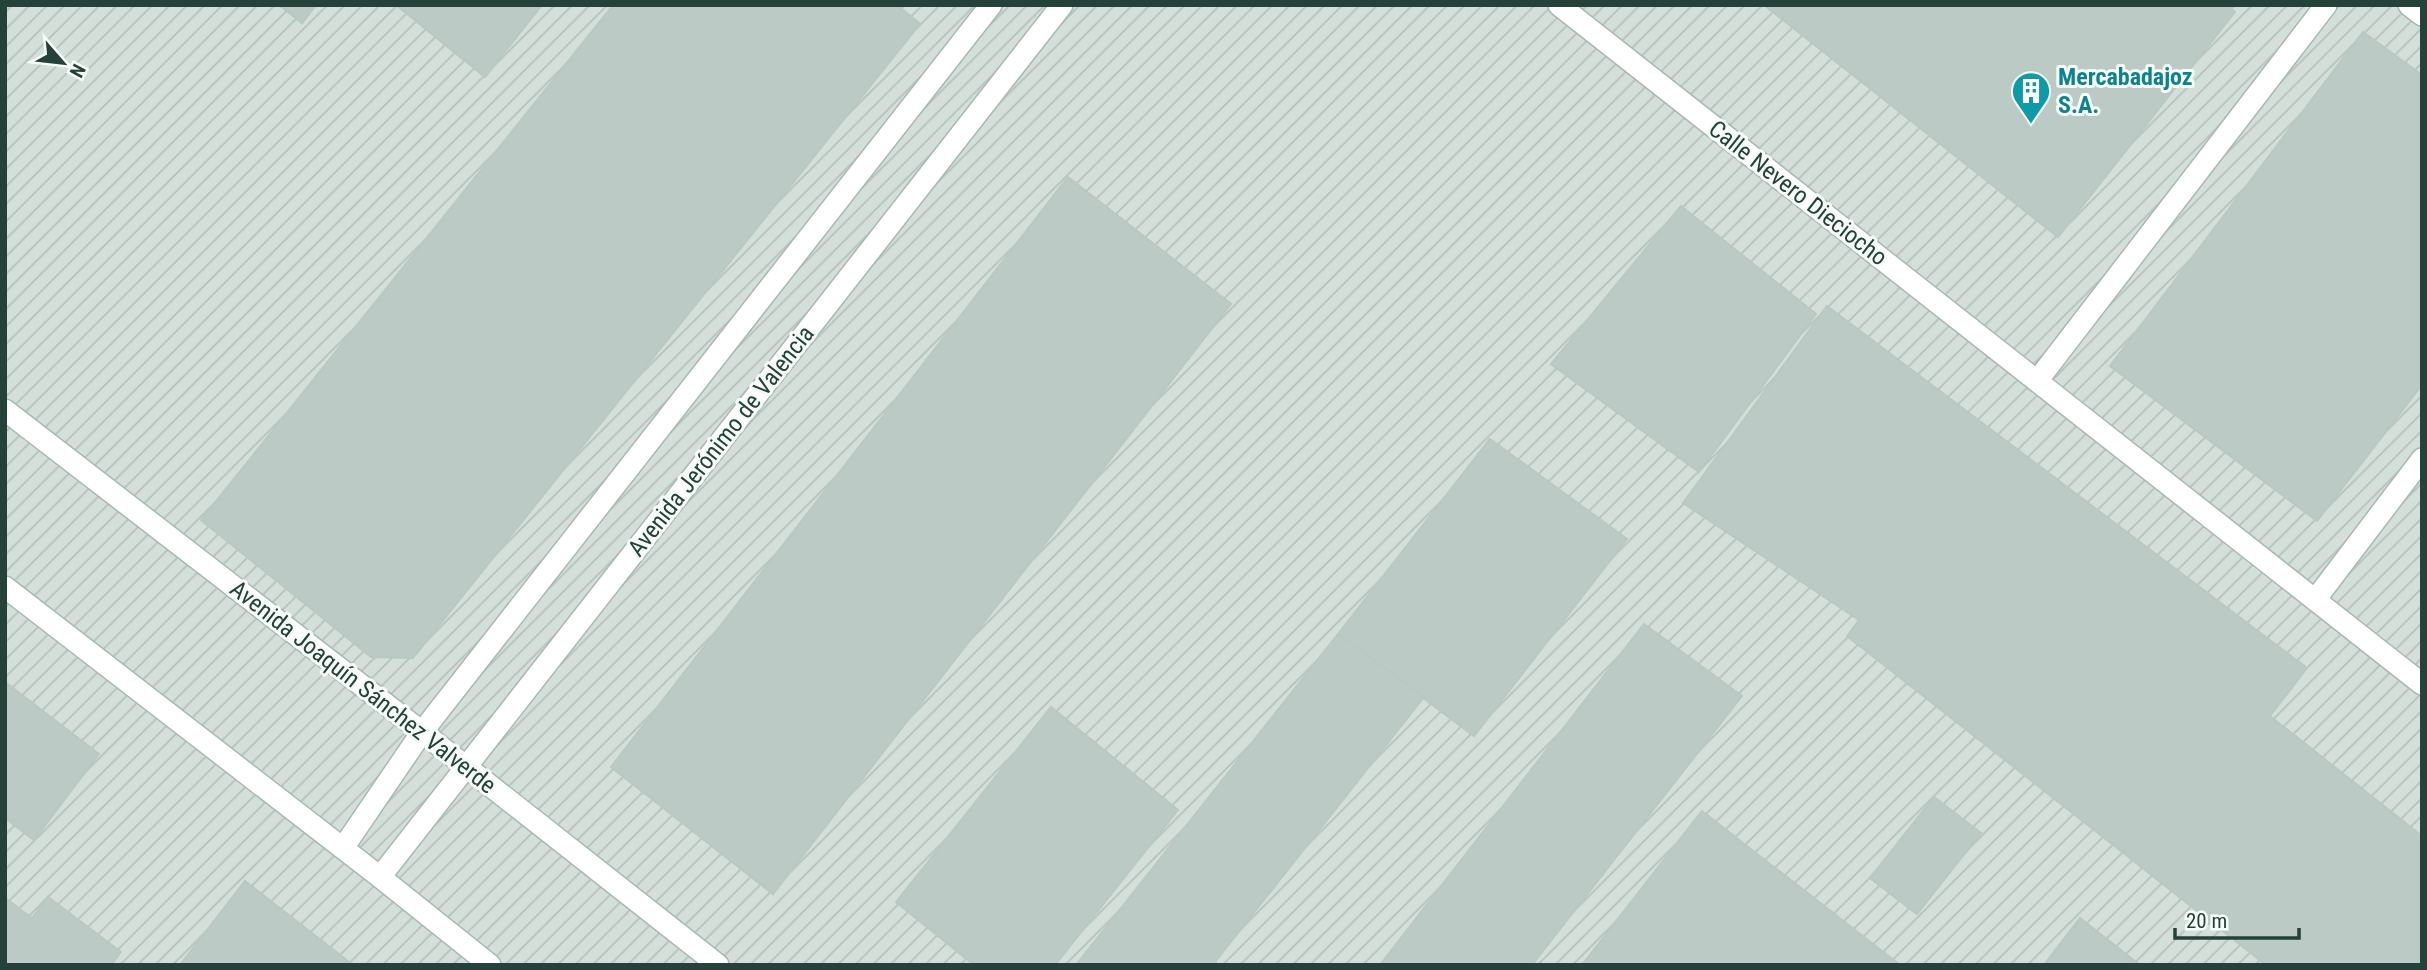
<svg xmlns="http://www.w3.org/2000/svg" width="2427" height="970" viewBox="0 0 2427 970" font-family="'Roboto Condensed',sans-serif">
  <defs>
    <pattern id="industrial-furrows" width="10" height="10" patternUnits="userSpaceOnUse" patternTransform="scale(1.75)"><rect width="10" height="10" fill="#d4dfda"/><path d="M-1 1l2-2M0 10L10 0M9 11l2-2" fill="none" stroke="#b6c1bc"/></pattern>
  </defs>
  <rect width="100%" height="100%" fill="#e6efeb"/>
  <!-- industrial -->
  <rect fill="url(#industrial-furrows)" x="5" y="5" width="2417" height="960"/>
  <!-- building -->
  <g fill="#bbcac4" stroke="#b8c9c2" stroke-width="2">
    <polygon points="279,5 316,5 302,23"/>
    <polygon points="396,5 542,5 485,77"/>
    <polygon points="613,5 897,5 920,24 413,658 371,657 201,520"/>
    <polygon points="1764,5 2226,5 2235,12 2058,237"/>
    <polygon points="2363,32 2422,75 2422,385 2317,521 2110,366"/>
    <polygon points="1068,177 1231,304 773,894 611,767"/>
    <polygon points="1681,206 1816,314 1699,472 1551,364"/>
    <polygon points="1827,306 2307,668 2270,716 2422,836 2422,965 2266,965 1847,636 1859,620 1683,503"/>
    <polygon points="1490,439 1627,539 1474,736 1338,634"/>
    <polygon points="1644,624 1742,696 1532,965 1380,965"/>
    <polygon points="1338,634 1424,697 1215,962 1219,965 1076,965"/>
    <polygon points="5,682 99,754 34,840 5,818"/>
    <polygon points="1051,707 1178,810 1055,965 974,965 896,902"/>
    <polygon points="1934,797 1981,833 1917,914 1870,878"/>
    <polygon points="1702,811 1900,965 1582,965"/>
    <polygon points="245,881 353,965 180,965"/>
    <polygon points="48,897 121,952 111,965 5,965 5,898 32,918"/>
    <polygon points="2080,918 2140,965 2044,965"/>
  </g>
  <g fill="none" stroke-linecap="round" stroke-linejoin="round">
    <!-- street casing -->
    <g stroke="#a8b8b2" stroke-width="24">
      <g id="street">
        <polyline points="1559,5 2422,684"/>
        <polyline points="2409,5 2422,15"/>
        <polyline points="2037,381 2326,5"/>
        <polyline points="2315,600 2422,459"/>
        <polyline points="343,848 422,732 991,5"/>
        <polyline points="380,877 1062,5"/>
      </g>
    </g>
    <!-- secondary casing -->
    <g stroke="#a4bbb3" stroke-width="24">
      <g id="secondary">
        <polyline points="5,410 422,732 718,965"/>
        <polyline points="5,587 380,877 490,965"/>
      </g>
    </g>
    <!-- street -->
    <use href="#street" stroke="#fff" stroke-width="21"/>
    <!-- secondary -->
    <use href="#secondary" stroke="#fff" stroke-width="21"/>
  </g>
  <!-- icons -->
  <defs>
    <g id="building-pin" transform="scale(2.0125)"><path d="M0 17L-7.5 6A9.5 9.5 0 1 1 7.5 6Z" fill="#0f9aa8" stroke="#f7fbf9"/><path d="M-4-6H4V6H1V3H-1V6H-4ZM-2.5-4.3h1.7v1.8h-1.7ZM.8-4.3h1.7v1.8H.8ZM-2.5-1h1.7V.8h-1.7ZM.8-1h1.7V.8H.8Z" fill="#fff"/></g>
  </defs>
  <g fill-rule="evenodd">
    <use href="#building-pin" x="2031" y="91"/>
  </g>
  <g text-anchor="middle" stroke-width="6" stroke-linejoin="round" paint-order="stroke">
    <!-- culture labels -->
    <g font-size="24" font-weight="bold" fill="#0d838f" stroke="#f7fbf9" text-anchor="start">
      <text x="2058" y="85">Mercabadajoz<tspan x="2058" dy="28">S.A.</tspan></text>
    </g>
    <!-- street labels -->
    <g font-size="24" fill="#24423a" stroke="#f7fbf9">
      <text transform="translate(1798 193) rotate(38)" y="8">Calle Nevero Dieciocho</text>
      <text transform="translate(721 441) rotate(-52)" y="8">Avenida Jerónimo de Valencia</text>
      <text transform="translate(363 687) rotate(38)" y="8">Avenida Joaquín Sánchez Valverde</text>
    </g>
  </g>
  <!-- border -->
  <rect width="2427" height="970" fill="none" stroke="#24423a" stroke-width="14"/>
  <!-- north arrow -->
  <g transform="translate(63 63) rotate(118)" stroke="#f7fbf9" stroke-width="5" paint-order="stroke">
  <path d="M0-5L12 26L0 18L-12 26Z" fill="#24423a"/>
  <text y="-10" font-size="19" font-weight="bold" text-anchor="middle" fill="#24423a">N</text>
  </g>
  <!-- scale -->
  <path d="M2175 928v10h124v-10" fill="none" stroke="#24423a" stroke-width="3.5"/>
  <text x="2186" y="928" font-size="21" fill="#24423a" stroke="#f7fbf9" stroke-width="5" paint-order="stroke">20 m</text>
</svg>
